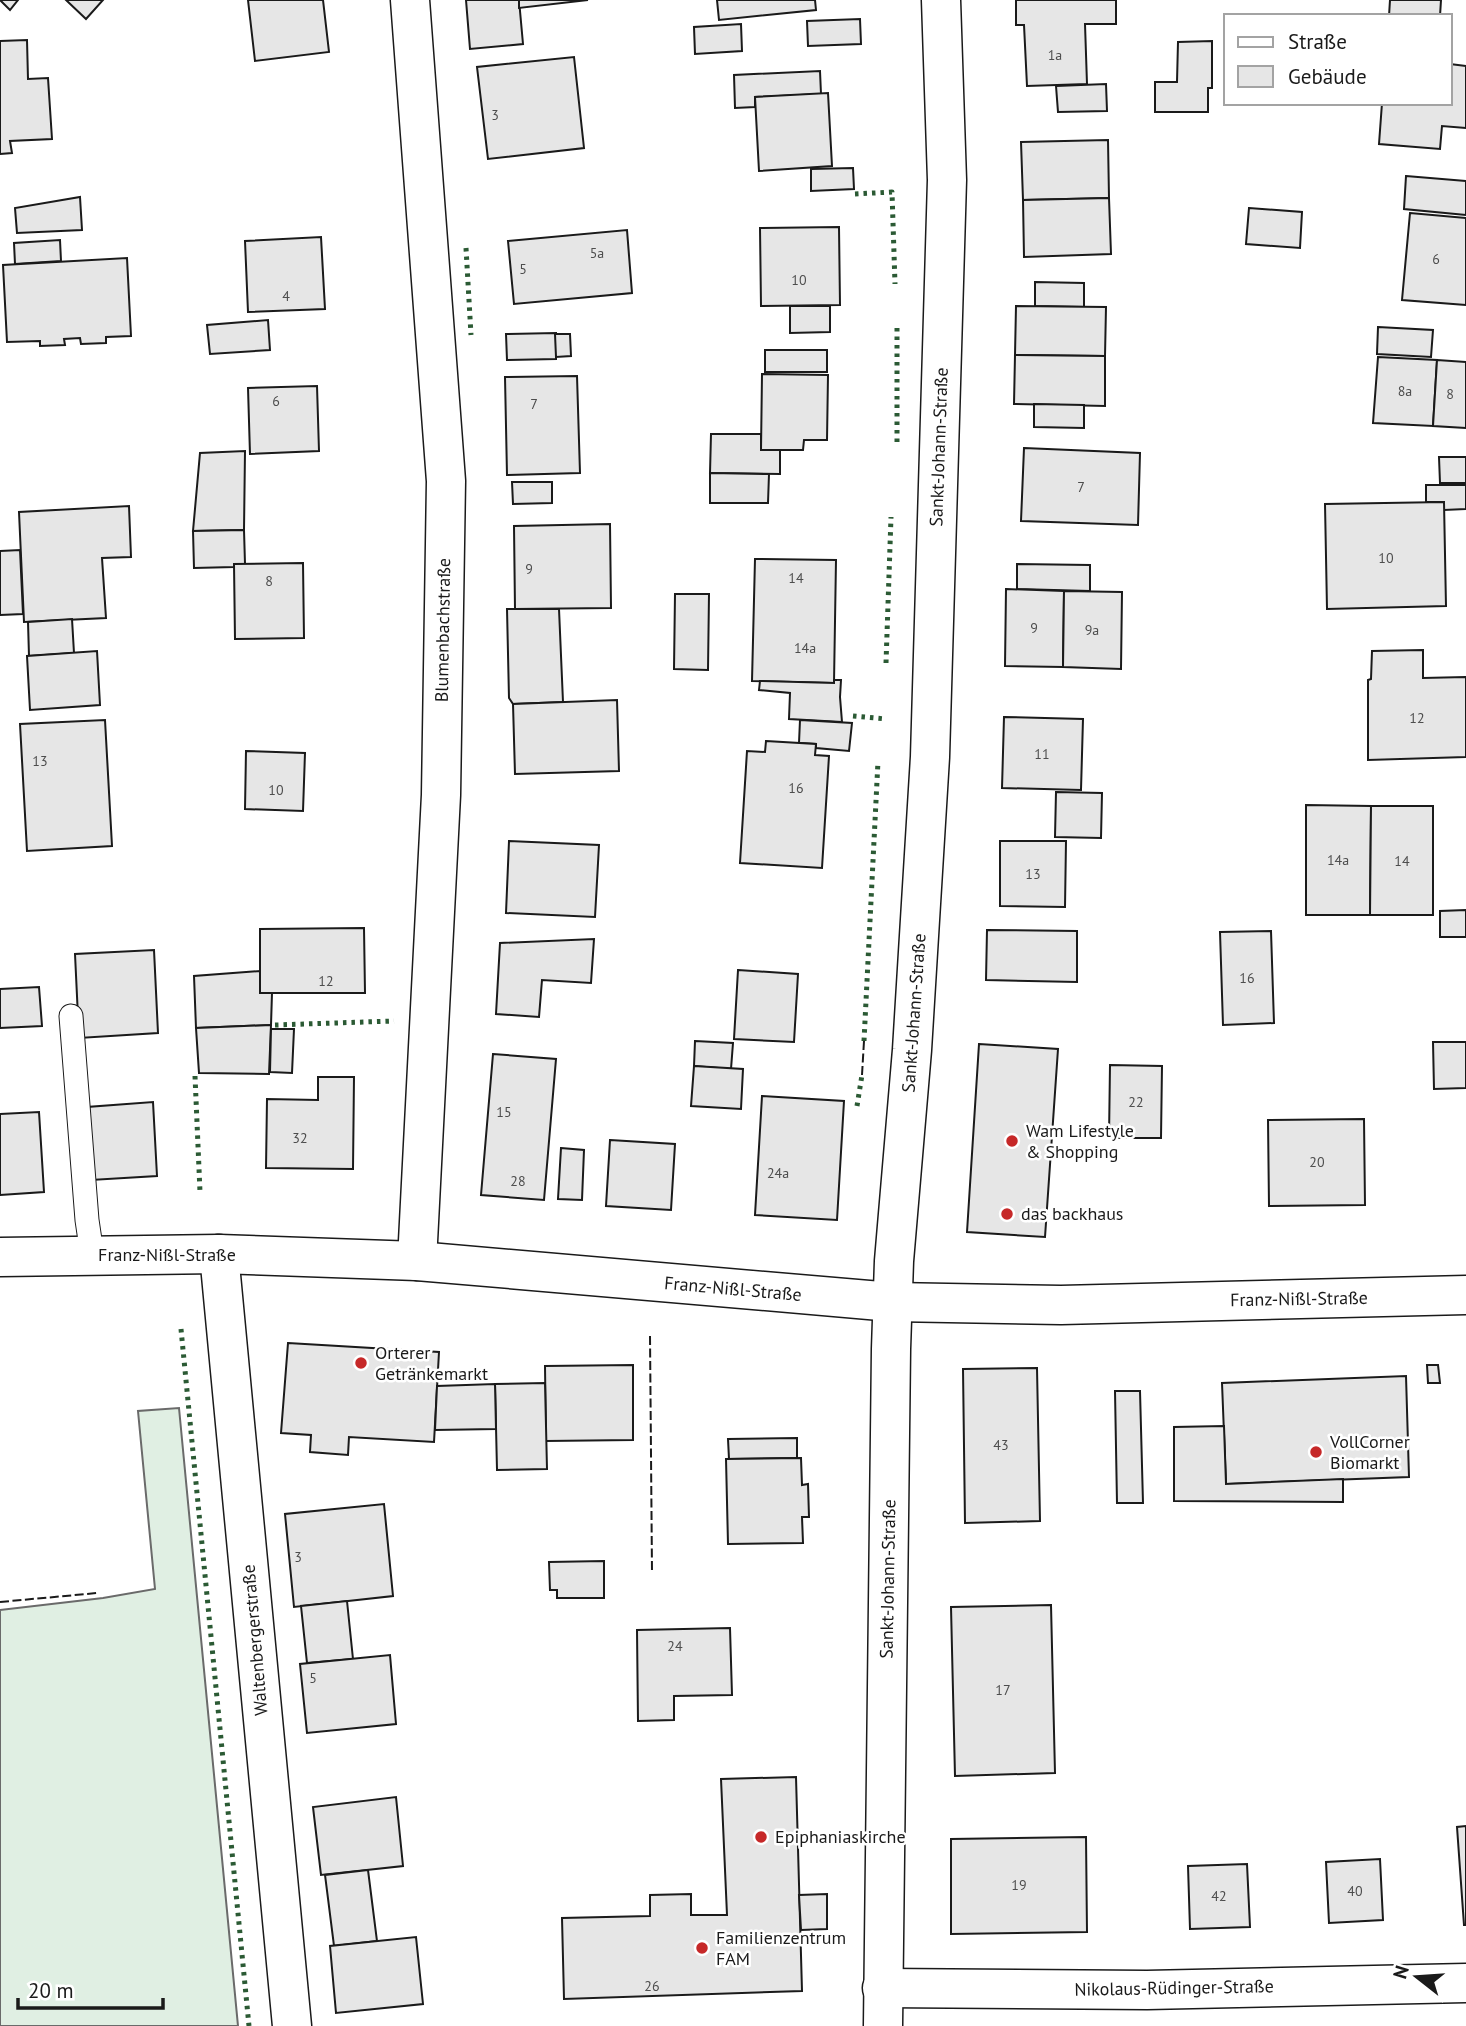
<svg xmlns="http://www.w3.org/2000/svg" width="1466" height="2026" viewBox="0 0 1466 2026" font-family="'PT Sans',sans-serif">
  <rect width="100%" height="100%" fill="#fff"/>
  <!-- pitch -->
  <polygon fill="#e0efe3" stroke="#6a6a6a" stroke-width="2" points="179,1408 238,2026 0,2026 0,1610 103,1598 155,1589 138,1411"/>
  <!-- building -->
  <g fill="#e6e6e6" stroke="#1a1a1a" stroke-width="2">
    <polygon points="0,0 18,0 10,10"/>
    <polygon points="66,0 103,0 86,19"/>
    <polygon points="248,0 323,0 329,52 255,61"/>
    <polygon points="466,0 519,0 523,44 470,49"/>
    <polygon points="519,0 588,0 519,8"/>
    <polygon points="717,0 815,0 816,10 719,20"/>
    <polygon points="1016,0 1116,0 1116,24 1085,24 1087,84 1027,86 1024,25 1016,25"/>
    <polygon points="1390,0 1441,0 1440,16 1389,16"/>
    <polygon points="860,19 861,44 808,46 807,21"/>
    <polygon points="741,24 742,51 695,54 694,27"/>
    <polygon points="27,40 28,79 48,78 52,139 10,141 12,153 0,154 0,41"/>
    <polygon points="1212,41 1212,88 1208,88 1208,112 1155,112 1155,82 1177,82 1178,42"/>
    <polygon points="574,57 584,148 488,159 477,67"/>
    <polygon points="1450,64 1466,66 1466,128 1442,126 1440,149 1379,144 1382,103 1450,103"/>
    <polygon points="820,71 821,94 755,97 755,107 735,108 734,75"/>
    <polygon points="1106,84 1107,111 1058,112 1056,86"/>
    <polygon points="828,93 832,166 759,171 755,97"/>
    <polygon points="1108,140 1109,198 1023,200 1021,142"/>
    <polygon points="853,168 854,189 811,191 811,169"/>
    <polygon points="1406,176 1466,181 1466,215 1404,209"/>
    <polygon points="80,197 82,230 17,233 15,208"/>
    <polygon points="1109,198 1111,254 1024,257 1023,200"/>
    <polygon points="1249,208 1302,212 1300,248 1246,244"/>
    <polygon points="1410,213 1466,218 1466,305 1402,300"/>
    <polygon points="839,227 840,305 761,306 760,228"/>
    <polygon points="627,230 632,293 514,304 508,241"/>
    <polygon points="321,237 325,309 248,312 245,241"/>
    <polygon points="60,240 61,261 15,264 14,243"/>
    <polygon points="127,258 131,336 106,337 106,343 81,344 80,338 64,339 65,345 40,346 40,341 7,342 3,265"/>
    <polygon points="1035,282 1084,283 1084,307 1035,306"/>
    <polygon points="790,306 830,306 830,332 790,333"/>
    <polygon points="1016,306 1106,307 1105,356 1015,355"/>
    <polygon points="268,320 270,350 210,354 207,325"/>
    <polygon points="1378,327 1433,330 1431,357 1377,354"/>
    <polygon points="556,333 556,359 507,360 506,334"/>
    <polygon points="555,334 570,334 571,356 556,357"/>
    <rect x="765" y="350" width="62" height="22"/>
    <polygon points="1015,355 1105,356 1105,406 1014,404"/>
    <polygon points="1378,357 1437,360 1433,426 1373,423"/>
    <polygon points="1437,360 1466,362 1466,428 1433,426"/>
    <polygon points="762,374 828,375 827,440 804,440 803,450 761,450"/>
    <polygon points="577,376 580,473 507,475 505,377"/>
    <polygon points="317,386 319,451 250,454 248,388"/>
    <polygon points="1034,404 1084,405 1084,428 1034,427"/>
    <polygon points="711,434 761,434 761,450 780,450 780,474 710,473"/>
    <polygon points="1024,448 1140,453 1138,525 1021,521"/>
    <polygon points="245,451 244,530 193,531 200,453"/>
    <polygon points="1439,457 1466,457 1466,483 1440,483"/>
    <polygon points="710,473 769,474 768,503 710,503"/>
    <polygon points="512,482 552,482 552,503 513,504"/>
    <polygon points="1426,485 1466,485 1466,509 1444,510 1444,502 1426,502"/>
    <polygon points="1444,502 1446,606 1327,609 1325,504"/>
    <polygon points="129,506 131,557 102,558 106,618 24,622 19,512"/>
    <polygon points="610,524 611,608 515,609 514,526"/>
    <polygon points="244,530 245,564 234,564 234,567 194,568 193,531"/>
    <polygon points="20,550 23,614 0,615 0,551"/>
    <polygon points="755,559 836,560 834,683 752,681"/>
    <polygon points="303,563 304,638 235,639 234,564"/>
    <polygon points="1017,564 1090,565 1090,591 1017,589"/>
    <polygon points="1006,589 1064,591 1063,667 1005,666"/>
    <polygon points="1064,591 1122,592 1121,669 1063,667"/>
    <polygon points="675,594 709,594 708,670 674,669"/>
    <polygon points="507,609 559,609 563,702 513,704 509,698"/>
    <polygon points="72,619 74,653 29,656 28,622"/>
    <polygon points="1423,650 1423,678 1466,677 1466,757 1368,760 1368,680 1371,679 1372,651"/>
    <polygon points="97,651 100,705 30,710 27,656"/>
    <polygon points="834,680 841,680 840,697 842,722 789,719 790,693 759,690 760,681 834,683"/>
    <polygon points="617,700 619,771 515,774 513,704"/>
    <polygon points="1004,717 1083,719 1081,790 1002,788"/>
    <polygon points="105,720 112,846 27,851 20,724"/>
    <polygon points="800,720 852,723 849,751 816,748 816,744 799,743"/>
    <polygon points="766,741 816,744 815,755 829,756 822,868 740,863 747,751 765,752"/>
    <polygon points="246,751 305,753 303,811 245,809"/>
    <polygon points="1056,792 1102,793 1101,838 1055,837"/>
    <polygon points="1306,805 1371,806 1370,915 1306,915"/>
    <polygon points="1371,806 1433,806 1433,915 1370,915"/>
    <polygon points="509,841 599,845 595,917 506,913"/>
    <polygon points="1000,841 1066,841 1065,907 1000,906"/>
    <polygon points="1466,910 1466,937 1440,937 1440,911"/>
    <polygon points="364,928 365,993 260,993 260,929"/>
    <polygon points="987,930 1077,931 1077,982 986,980"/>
    <polygon points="1271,931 1274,1023 1223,1025 1220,932"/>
    <polygon points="594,939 591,983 542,980 539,1017 496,1014 500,943"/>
    <polygon points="154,950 158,1033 79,1038 75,954"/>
    <polygon points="738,970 798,974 794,1042 734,1039"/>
    <polygon points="260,971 260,993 272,993 271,1025 196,1028 194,976"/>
    <polygon points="39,987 42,1026 0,1028 0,989"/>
    <polygon points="271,1025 269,1074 199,1073 196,1028"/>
    <polygon points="271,1029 294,1029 292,1073 270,1072"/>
    <polygon points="695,1041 733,1043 731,1069 694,1066"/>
    <polygon points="1433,1042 1466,1042 1466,1088 1434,1089"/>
    <polygon points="979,1044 1058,1049 1045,1237 967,1232"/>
    <polygon points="493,1054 556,1059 544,1200 481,1195"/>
    <polygon points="1110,1065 1162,1066 1161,1138 1109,1138"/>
    <polygon points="694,1066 743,1069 741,1109 691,1106"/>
    <polygon points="318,1077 354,1077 353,1169 266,1168 267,1099 318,1100"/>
    <polygon points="762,1096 844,1101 837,1220 755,1215"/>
    <polygon points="153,1102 157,1176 91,1180 87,1107"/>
    <polygon points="39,1112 44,1192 0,1195 0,1114"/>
    <polygon points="1364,1119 1365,1205 1269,1206 1268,1120"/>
    <polygon points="610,1140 675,1144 671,1210 606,1206"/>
    <polygon points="561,1148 584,1150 582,1200 558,1199"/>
    <polygon points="288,1343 439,1352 434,1442 349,1437 348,1455 310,1452 311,1435 281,1433"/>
    <polygon points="633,1365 633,1440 546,1441 545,1366"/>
    <polygon points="1427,1365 1438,1365 1440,1383 1428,1383"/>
    <polygon points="1037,1368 1040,1521 965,1523 963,1369"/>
    <polygon points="1406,1376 1409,1477 1226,1484 1222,1383"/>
    <polygon points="545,1383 547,1469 497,1470 495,1384"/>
    <polygon points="495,1384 496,1429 435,1430 437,1386"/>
    <polygon points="1115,1391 1140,1391 1143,1503 1117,1503"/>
    <polygon points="1224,1426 1226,1484 1343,1479 1343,1502 1174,1501 1174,1427"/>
    <polygon points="797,1438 797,1458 729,1459 728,1439"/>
    <polygon points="801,1458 802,1485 808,1484 809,1517 802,1517 803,1543 728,1544 726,1459"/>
    <polygon points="384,1504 393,1596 294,1607 285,1514"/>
    <polygon points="604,1561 604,1598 557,1598 557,1590 550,1590 549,1562"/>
    <polygon points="347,1601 353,1659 307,1663 301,1606"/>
    <polygon points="1051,1605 1055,1773 955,1776 951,1607"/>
    <polygon points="730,1628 732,1695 674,1696 674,1720 638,1721 637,1630"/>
    <polygon points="390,1655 396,1724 307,1733 300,1664"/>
    <polygon points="796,1777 802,1991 564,1999 562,1918 650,1916 650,1895 691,1894 691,1915 727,1915 721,1779"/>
    <polygon points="396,1797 403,1866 321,1875 313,1807"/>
    <polygon points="1466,1826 1466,1925 1464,1925 1457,1827"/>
    <polygon points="1086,1837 1087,1932 951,1934 951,1839"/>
    <polygon points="1380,1859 1383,1920 1329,1923 1326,1862"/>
    <polygon points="1247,1864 1250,1927 1190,1929 1188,1866"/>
    <polygon points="368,1870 377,1941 334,1946 325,1875"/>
    <polygon points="827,1894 827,1929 801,1930 799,1895"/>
    <polygon points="416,1937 423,2004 336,2013 330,1946"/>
  </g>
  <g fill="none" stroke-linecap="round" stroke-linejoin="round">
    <!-- lane casing -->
    <g stroke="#1a1a1a" stroke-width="25">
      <polyline id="lane" points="71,1016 87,1220 92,1254"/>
    </g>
    <!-- street casing -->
    <g stroke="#1a1a1a" stroke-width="41">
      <g id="street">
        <polyline points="410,0 446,481 441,795 417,1261"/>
        <polyline points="219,1254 292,2026"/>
        <polyline points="0,1257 219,1254 417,1261 892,1302 1061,1305 1466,1295"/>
        <polyline points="882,1988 1147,1990 1466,1983"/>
        <polyline points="883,2026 891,1349 894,1261 912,1050 930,757 947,180 941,0"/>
      </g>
    </g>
    <!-- lane -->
    <use href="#lane" stroke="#fff" stroke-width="23"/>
    <!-- street -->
    <use href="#street" stroke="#fff" stroke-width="38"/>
    <!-- hedge -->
    <g stroke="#2b5a34" stroke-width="5" stroke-dasharray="3.5 5" stroke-linecap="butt">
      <polyline points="855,194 892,192 895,284"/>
      <polyline points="466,248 471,335"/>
      <polyline points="897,328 897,444"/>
      <polyline points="886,663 891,517"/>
      <polyline points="853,716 886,719"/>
      <polyline points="275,1025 394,1021"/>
      <polyline points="864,1041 878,761"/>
      <polyline points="195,1076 200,1192"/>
      <polyline points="857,1106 862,1075"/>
      <polyline points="181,1329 249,2026"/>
    </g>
    <!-- fence -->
    <g stroke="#1a1a1a" stroke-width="2" stroke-dasharray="9 3.5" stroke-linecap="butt">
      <polyline points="862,1075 864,1041"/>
      <polyline points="650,1336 652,1572"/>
      <polyline points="0,1602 97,1593"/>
    </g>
  </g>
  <!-- markers -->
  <g fill="#c62828" stroke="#fff" stroke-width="2.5">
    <circle cx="1012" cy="1141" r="7"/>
    <circle cx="1007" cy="1214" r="7"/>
    <circle cx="361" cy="1363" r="7"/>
    <circle cx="1316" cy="1452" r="7"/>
    <circle cx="761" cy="1837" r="7"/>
    <circle cx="702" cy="1948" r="7"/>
  </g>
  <g text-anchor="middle" stroke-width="5" stroke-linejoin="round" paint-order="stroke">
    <!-- number labels -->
    <g font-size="14" fill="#4d4d4d">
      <text x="1055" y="60">1a</text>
      <text x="495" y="120">3</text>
      <text x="597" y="258">5a</text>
      <text x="1436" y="264">6</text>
      <text x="523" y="274">5</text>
      <text x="799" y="285">10</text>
      <text x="286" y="301">4</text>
      <text x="1405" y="396">8a</text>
      <text x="1450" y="399">8</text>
      <text x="276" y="406">6</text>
      <text x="534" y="409">7</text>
      <text x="1081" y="492">7</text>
      <text x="1386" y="563">10</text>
      <text x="529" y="574">9</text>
      <text x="796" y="583">14</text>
      <text x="269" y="586">8</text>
      <text x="1034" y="633">9</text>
      <text x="1092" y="635">9a</text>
      <text x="805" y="653">14a</text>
      <text x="1417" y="723">12</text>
      <text x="1042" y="759">11</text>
      <text x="40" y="766">13</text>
      <text x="796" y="793">16</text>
      <text x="276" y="795">10</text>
      <text x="1338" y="865">14a</text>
      <text x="1402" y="866">14</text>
      <text x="1033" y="879">13</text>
      <text x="1247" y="983">16</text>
      <text x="326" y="986">12</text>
      <text x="1136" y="1107">22</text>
      <text x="504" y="1117">15</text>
      <text x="300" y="1143">32</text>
      <text x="1317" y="1167">20</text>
      <text x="778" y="1178">24a</text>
      <text x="518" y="1186">28</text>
      <text x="1001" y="1450">43</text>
      <text x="298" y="1562">3</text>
      <text x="675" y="1651">24</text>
      <text x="313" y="1683">5</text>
      <text x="1003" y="1695">17</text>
      <text x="1019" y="1890">19</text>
      <text x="1355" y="1896">40</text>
      <text x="1219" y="1901">42</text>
      <text x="652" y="1991">26</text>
    </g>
    <!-- street labels -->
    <g font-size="18" fill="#1a1a1a" stroke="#fff">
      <text transform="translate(939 447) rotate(-88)" y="6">Sankt-Johann-Straße</text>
      <text transform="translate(443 630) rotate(-89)" y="6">Blumenbachstraße</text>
      <text transform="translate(914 1013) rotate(-86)" y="6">Sankt-Johann-Straße</text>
      <text x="167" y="1261">Franz-Nißl-Straße</text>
      <text transform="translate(733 1289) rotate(5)" y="6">Franz-Nißl-Straße</text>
      <text transform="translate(1299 1299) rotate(-1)" y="6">Franz-Nißl-Straße</text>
      <text transform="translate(888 1579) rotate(-89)" y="6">Sankt-Johann-Straße</text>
      <text transform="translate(255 1640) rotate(-95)" y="6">Waltenbergerstraße</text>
      <text transform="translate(1174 1988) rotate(-1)" y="6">Nikolaus-Rüdinger-Straße</text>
    </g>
    <!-- poi labels -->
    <g font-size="18" fill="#1a1a1a" stroke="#fff" text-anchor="start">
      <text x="1026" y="1137">Wam Lifestyle<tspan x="1026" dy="21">&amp; Shopping</tspan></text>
      <text x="1021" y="1220">das backhaus</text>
      <text x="375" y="1359">Orterer<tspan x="375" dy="21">Getränkemarkt</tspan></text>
      <text x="1330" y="1448">VollCorner<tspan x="1330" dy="21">Biomarkt</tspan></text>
      <text x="775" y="1843">Epiphaniaskirche</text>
      <text x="716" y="1944">Familienzentrum<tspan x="716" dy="21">FAM</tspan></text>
    </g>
  </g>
  <!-- legend -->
  <rect x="1224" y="14" width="228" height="91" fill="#ffffff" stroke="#a3a3a3" stroke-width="2"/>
  <rect x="1238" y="37" width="35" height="10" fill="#ffffff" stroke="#a3a3a3" stroke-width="2"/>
  <text x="1288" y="49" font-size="21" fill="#1a1a1a">Straße</text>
  <rect x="1238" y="66" width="35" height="21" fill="#e6e6e6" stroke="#a3a3a3" stroke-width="2"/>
  <text x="1288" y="84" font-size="21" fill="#1a1a1a">Gebäude</text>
  <!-- north arrow -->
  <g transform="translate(1417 1977) rotate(287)" stroke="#ffffff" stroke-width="5" paint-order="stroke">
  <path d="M0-5L12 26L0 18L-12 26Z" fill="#1a1a1a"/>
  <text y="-10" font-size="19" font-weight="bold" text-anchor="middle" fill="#1a1a1a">N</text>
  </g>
  <!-- scale -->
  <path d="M18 1998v10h145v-10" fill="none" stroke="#1a1a1a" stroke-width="3.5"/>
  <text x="28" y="1998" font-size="21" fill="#1a1a1a" stroke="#ffffff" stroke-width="5" paint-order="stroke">20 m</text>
</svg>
